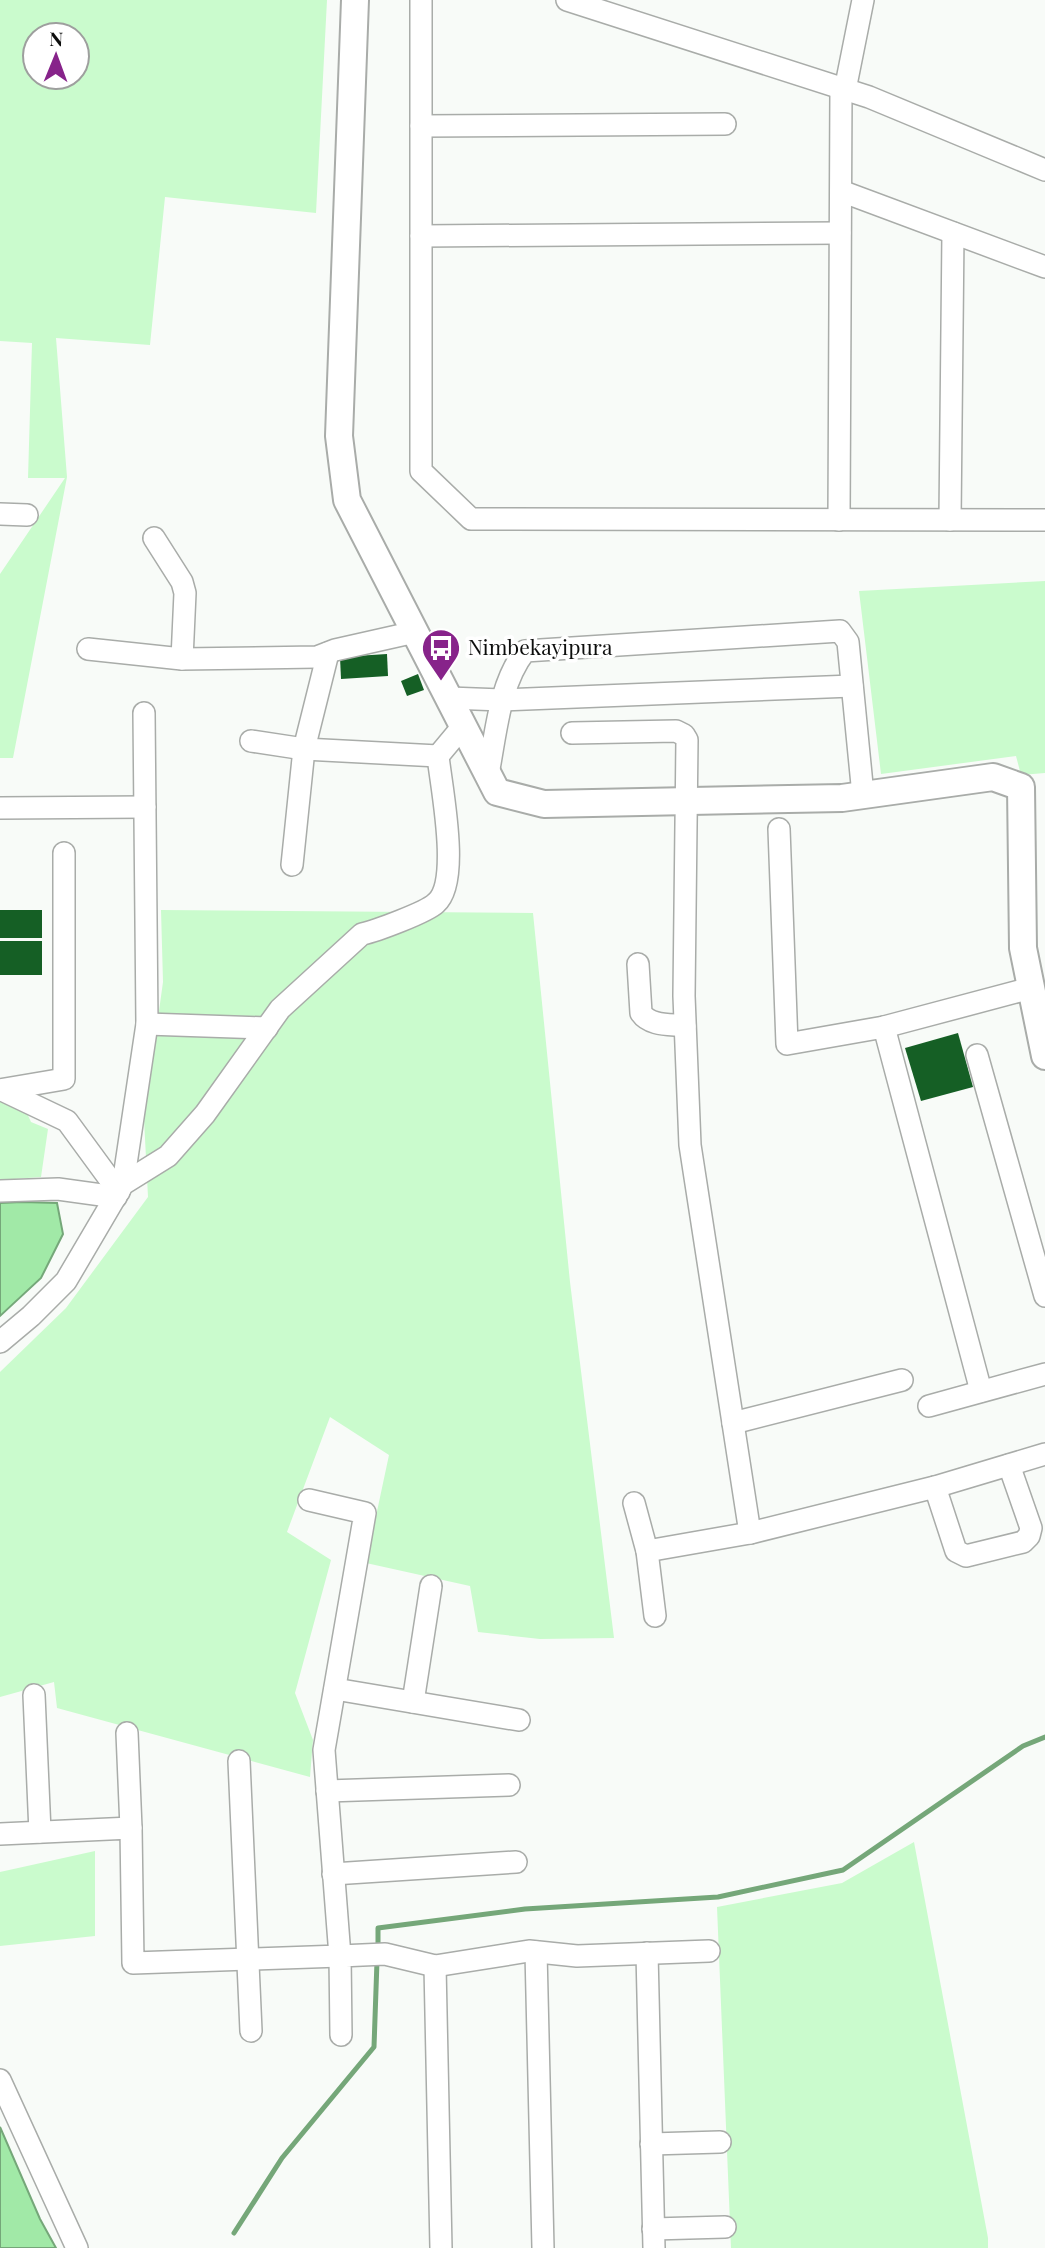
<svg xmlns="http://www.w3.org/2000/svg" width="1045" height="2248" viewBox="0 0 1045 2248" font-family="'Playfair Display',serif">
  <rect width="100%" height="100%" fill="#f8fbf8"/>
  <!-- green -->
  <g fill="#cafbcd" fill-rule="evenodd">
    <path d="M0,0H327L316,213L165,197L150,345L56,338L67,477L13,758H0V574L65,478H28L32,343L0,341ZM35,35H77V77H35Z"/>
    <polygon points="1045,581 1045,773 1021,775 1016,756 881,774 859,591"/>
    <polygon points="161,910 533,913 570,1282 614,1638 540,1639 478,1632 470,1586 366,1563 389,1455 330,1417 287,1532 331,1560 295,1693 313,1740 310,1777 57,1708 54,1682 0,1697 0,1372 66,1308 148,1197 144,1119 163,982"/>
    <polygon points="0,1100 26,1111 31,1122 48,1129 41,1177 0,1180"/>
    <polygon points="914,1842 988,2238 988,2248 731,2248 717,1907 842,1883"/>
    <polygon points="95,1851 95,1936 0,1946 0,1872"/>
  </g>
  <!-- water -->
  <g fill="#a1e9a7" stroke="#75a779" stroke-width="2">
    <polygon points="22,1202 57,1203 63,1234 41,1278 0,1316 0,1203"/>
    <polygon points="0,2127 40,2219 56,2248 0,2248"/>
  </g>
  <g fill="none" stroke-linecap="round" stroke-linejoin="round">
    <!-- stream -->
    <g stroke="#75a779" stroke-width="5">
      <polyline points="378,1948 378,1928 525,1909 718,1897 843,1870 1023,1746 1045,1737"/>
      <polyline points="234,2233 282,2158 374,2047 377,1961"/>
    </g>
  </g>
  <!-- building -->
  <g fill="#155f25">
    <polygon points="387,654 388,676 341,679 340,657"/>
    <polygon points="418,674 424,690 407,696 401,681"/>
    <rect x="0" y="910" width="42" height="28"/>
    <rect x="0" y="941" width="42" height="34"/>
    <polygon points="958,1033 973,1087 921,1101 905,1048"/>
  </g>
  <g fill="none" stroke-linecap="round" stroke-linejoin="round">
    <!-- minor casing -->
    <g stroke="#a9aca9" stroke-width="24">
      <g id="minor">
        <polyline points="421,0 421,471 471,519 1045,520"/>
        <polyline points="567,0 869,97 1045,170"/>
        <polyline points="845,90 863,0"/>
        <polyline points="421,126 725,124"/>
        <polyline points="841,191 1045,267"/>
        <polyline points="421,236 840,233"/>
        <polyline points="0,514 27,515"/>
        <polyline points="839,520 841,89"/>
        <polyline points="950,520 953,233"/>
        <polyline points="154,538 182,582 185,593 182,659"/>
        <polyline points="88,649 182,659 317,657 335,650 415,632"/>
        <polyline points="449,698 502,700 852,686"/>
        <polyline points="572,733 676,731 684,735 687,740 684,996 690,1145 750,1533"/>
        <polyline points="251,741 304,749 438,756"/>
        <path d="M488,774C496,734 499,684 525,651L840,631L848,642L863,795"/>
        <polyline points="0,808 145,807"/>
        <polyline points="779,829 787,1044 884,1027 981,1391"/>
        <polyline points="292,865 304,749 328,653"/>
        <path d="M638,964L641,1013C650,1026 670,1024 685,1026"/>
        <polyline points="147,1024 267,1028"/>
        <polyline points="884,1027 1031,988"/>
        <polyline points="977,1055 1045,1296"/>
        <polyline points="0,1090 64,1079 64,853"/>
        <polyline points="2,1090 67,1121 119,1192"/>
        <polyline points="123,1184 147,1024 144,713"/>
        <polyline points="0,1191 58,1189 116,1197"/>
        <path d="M0,1342L31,1316L66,1281L123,1184L168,1156L205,1114L280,1009L362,934C376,931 427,912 436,903C461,882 441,786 438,756L463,726"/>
        <polyline points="929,1406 1045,1374"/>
        <polyline points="733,1423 902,1380"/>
        <polyline points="935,1487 956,1551 966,1556 1023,1542 1029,1536 1031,1528 1009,1465"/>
        <polyline points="634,1503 647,1551 655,1616"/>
        <polyline points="647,1551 750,1533 935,1487 1045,1454"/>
        <polyline points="335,1689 519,1720"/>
        <polyline points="34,1695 40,1832"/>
        <polyline points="413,1702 431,1586"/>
        <polyline points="127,1733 131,1828"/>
        <polyline points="239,1761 251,2031"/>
        <polyline points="327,1791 509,1785"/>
        <polyline points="0,1834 131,1828 133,1963 340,1956 324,1750 365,1513 309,1500"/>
        <polyline points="333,1874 516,1862"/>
        <polyline points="536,1952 543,2248"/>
        <polyline points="647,1953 654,2248"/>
        <polyline points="435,1966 441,2248"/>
        <polyline points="341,2035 340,1956 385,1954 435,1966 529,1951 577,1956 709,1951"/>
        <polyline points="0,2080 77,2248"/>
        <polyline points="651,2144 720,2142"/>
        <polyline points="653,2229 725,2227"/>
      </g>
    </g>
    <!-- major casing -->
    <g stroke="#a9aca9" stroke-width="30">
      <polyline id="major" points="355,0 339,436 347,500 497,792 544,804 842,798 993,777 1021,787 1023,948 1045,1056"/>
    </g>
    <!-- minor -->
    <use href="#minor" stroke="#fff" stroke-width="21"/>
    <!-- major -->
    <use href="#major" stroke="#fff" stroke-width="26"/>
  </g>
  <!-- icons -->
  <defs>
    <g id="bus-pin" transform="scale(2.0125)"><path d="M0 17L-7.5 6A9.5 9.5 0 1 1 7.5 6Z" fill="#87238a" stroke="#fff"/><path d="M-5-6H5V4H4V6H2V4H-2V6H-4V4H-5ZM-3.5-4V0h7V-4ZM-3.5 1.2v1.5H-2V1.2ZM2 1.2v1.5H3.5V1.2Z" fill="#fff"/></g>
  </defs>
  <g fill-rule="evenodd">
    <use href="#bus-pin" x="441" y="648"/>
  </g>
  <g text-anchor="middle" stroke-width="7" stroke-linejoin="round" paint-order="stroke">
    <!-- poi labels -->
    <g font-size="21" fill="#0d0e0d" stroke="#fff" text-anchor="start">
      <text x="468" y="655">Nimbekayipura</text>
    </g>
  </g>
  <!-- north arrow -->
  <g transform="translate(56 56) rotate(1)"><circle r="33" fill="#ffffff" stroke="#9e9f9e" stroke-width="2"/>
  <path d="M0-5L12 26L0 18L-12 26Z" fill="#87238a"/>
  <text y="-10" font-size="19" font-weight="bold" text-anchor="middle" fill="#0d0e0d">N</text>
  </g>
</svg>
